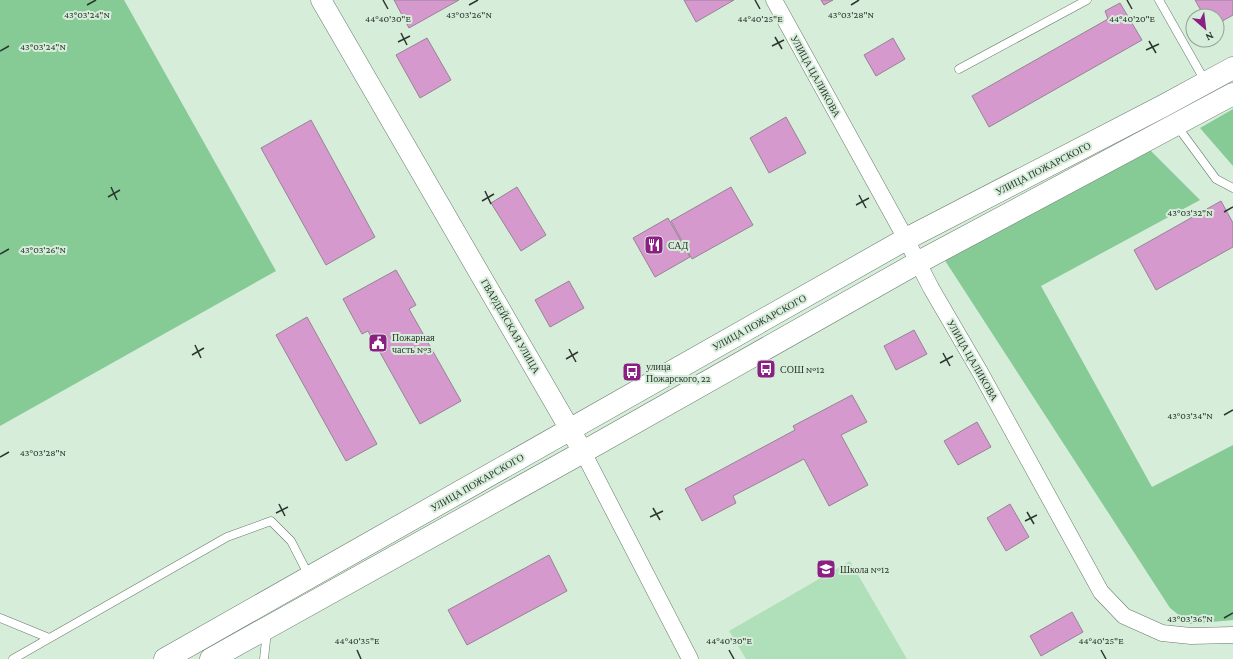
<svg xmlns="http://www.w3.org/2000/svg" width="1233" height="659" viewBox="0 0 1233 659" font-family="'Crimson Pro',serif">
  <rect width="100%" height="100%" fill="#d6edda"/>
  <!-- green -->
  <polygon fill="#b0e0b9" points="850,561 907,659 746,659 729,631"/>
  <!-- forest -->
  <g fill="#86ca95">
    <polygon points="0,0 124,0 276,271 0,426"/>
    <polygon points="1233,109 1233,166 1200,128"/>
    <polygon points="1149,149 1200,200 1041,286 1152,487 1233,445 1233,620 1190,624 1170,608 944,259"/>
  </g>
  <!-- building -->
  <g fill="#d699ce" stroke="#978394">
    <polygon points="394,0 459,0 409,28"/>
    <polygon points="684,0 734,0 696,22"/>
    <polygon points="821,0 833,0 824,5"/>
    <polygon points="1195,0 1233,0 1233,15 1217,24 1217,16 1204,16"/>
    <polygon points="1120,3 1142,40 989,127 972,96 1108,19 1105,11"/>
    <polygon points="427,38 451,80 420,98 396,55"/>
    <polygon points="893,38 905,59 876,76 864,55"/>
    <polygon points="786,117 806,153 769,173 750,138"/>
    <polygon points="311,120 375,237 326,265 261,148"/>
    <polygon points="517,187 546,235 521,251 491,203"/>
    <polygon points="731,187 753,225 692,259 671,221"/>
    <polygon points="1221,201 1233,223 1233,247 1156,290 1134,250"/>
    <polygon points="668,218 690,257 655,277 633,238"/>
    <polygon points="396,270 416,305 409,309 461,401 420,424 368,331 362,334 343,299"/>
    <polygon points="569,281 584,308 550,327 535,300"/>
    <polygon points="307,317 377,444 346,461 276,335"/>
    <polygon points="914,330 927,354 896,370 884,346"/>
    <polygon points="852,395 867,422 841,435 868,485 829,506 804,459 733,496 736,503 702,521 685,489 795,430 793,426"/>
    <polygon points="977,422 991,447 958,465 944,441"/>
    <polygon points="1010,504 1029,537 1006,551 987,518"/>
    <polygon points="549,555 567,591 467,645 448,610"/>
    <polygon points="1072,612 1083,632 1041,656 1030,636"/>
  </g>
  <g fill="none" stroke-linecap="round" stroke-linejoin="round">
    <!-- service casing -->
    <g stroke="#667a69" stroke-width="9">
      <g id="service">
        <polyline points="1159,0 1205,81"/>
        <polyline points="959,69 1087,0"/>
        <polyline points="1177,126 1216,179 1233,188"/>
        <polyline points="0,618 49,638"/>
        <polyline points="13,659 227,537 271,521 291,541 309,576"/>
        <polyline points="264,659 267,631"/>
      </g>
    </g>
    <!-- minor casing -->
    <g stroke="#667a69" stroke-width="17">
      <g id="minor">
        <polyline points="774,0 906,239 931,288 980,372 1101,592 1124,616 1162,633 1191,636 1233,635"/>
        <polyline points="583,452 690,659"/>
      </g>
    </g>
    <!-- tertiary casing -->
    <g stroke="#667a69" stroke-width="21">
      <polyline id="tertiary" points="321,0 583,452"/>
    </g>
    <!-- primary casing -->
    <g stroke="#667a69" stroke-width="23">
      <g id="primary">
        <polyline points="165,659 906,239 1163,106 1233,68"/>
        <polyline points="211,659 583,452 917,263 1233,94"/>
      </g>
    </g>
    <!-- service -->
    <use href="#service" stroke="#fff" stroke-width="8"/>
    <!-- minor -->
    <use href="#minor" stroke="#fff" stroke-width="16"/>
    <!-- tertiary -->
    <use href="#tertiary" stroke="#fff" stroke-width="20"/>
    <!-- primary -->
    <use href="#primary" stroke="#fff" stroke-width="22"/>
  </g>
  <!-- ticks -->
  <path fill="none" stroke="#2c362e" stroke-width="1.5" d="M383,0L388,9M755,0L760,9M1127,0L1132,9M87,5L96,0M469,5L478,0M851,5L859,0M401,33L407,45M775,37L782,49M1149,41L1156,53M398,42L410,36M772,46L784,40M1146,50L1159,44M0,51L9,46M111,187L117,200M485,191L491,204M859,195L866,208M108,197L120,190M482,201L494,194M856,205L869,198M1224,212L1233,207M0,254L9,249M195,345L201,358M569,349L576,362M943,353L950,366M192,355L204,348M566,359L578,352M940,363L953,356M1224,415L1233,410M0,457L9,452M279,504L285,516M653,508L660,520M1027,512L1034,524M276,513L288,507M650,517L663,511M1025,521L1037,515M1224,618L1233,613M357,650L361,659M729,650L734,659M1101,650L1106,659"/>
  <!-- icons -->
  <defs>
    <g id="restaurant-square" transform="scale(1)"><rect x="-9" y="-9" width="18" height="18" rx="4" fill="#8b1f83" stroke="#d6edda"/><path d="M-5-6h1v4h1v-4h1v4h1v-4h1v5L-1.5 .5V6h-2V.5L-5-1ZM5-6V6H3V1.5H1.5Q1.5-4 5-6Z" fill="#fff"/></g>
    <g id="civic-square" transform="scale(1)"><rect x="-9" y="-9" width="18" height="18" rx="4" fill="#8b1f83" stroke="#d6edda"/><path d="M-.6-6.5H3V-4.5H.6V-3L4-1V1h2V6H-6V1h2V-1L-.6-3ZM-1.2 2.5V6h2.4V2.5Z" fill="#fff"/></g>
    <g id="bus-square" transform="scale(1)"><rect x="-9" y="-9" width="18" height="18" rx="4" fill="#8b1f83" stroke="#d6edda"/><path d="M-5-6H5V4H4V6H2V4H-2V6H-4V4H-5ZM-3.5-4V0h7V-4ZM-3.5 1.2v1.5H-2V1.2ZM2 1.2v1.5H3.5V1.2Z" fill="#fff"/></g>
    <g id="school-square" transform="scale(1)"><rect x="-9" y="-9" width="18" height="18" rx="4" fill="#8b1f83" stroke="#d6edda"/><path d="M0-5L7-2L0 1L-7-2ZM-4 1L0 2.5L4 1V4Q0 6-4 4Z" fill="#fff"/></g>
  </defs>
  <g fill-rule="evenodd">
    <use href="#restaurant-square" x="654" y="245"/>
    <use href="#civic-square" x="378" y="343"/>
    <use href="#bus-square" x="766" y="369"/>
    <use href="#bus-square" x="632" y="372"/>
    <use href="#school-square" x="826" y="569"/>
  </g>
  <g text-anchor="middle" stroke-width="4" stroke-linejoin="round" paint-order="stroke">
    <!-- street labels -->
    <g font-size="10" fill="#2c362e" stroke="#d6edda">
      <text transform="translate(816 76) rotate(61)" y="4">УЛИЦА ЦАЛИКОВА</text>
      <text transform="translate(1043 168) rotate(-27)" y="4">УЛИЦА ПОЖАРСКОГО</text>
      <text transform="translate(759 322) rotate(-29)" y="4">УЛИЦА ПОЖАРСКОГО</text>
      <text transform="translate(511 326) rotate(60)" y="4">ГВАРДЕЙСКАЯ УЛИЦА</text>
      <text transform="translate(973 360) rotate(60)" y="4">УЛИЦА ЦАЛИКОВА</text>
      <text transform="translate(477 482) rotate(-30)" y="4">УЛИЦА ПОЖАРСКОГО</text>
    </g>
    <!-- poi labels -->
    <g font-size="10" fill="#2c362e" stroke="#d6edda" text-anchor="start">
      <text x="668" y="249">САД</text>
      <text x="392" y="341">Пожарная<tspan x="392" dy="12">часть №3</tspan></text>
      <text x="646" y="370">улица<tspan x="646" dy="12">Пожарского, 22</tspan></text>
      <text x="780" y="373">СОШ №12</text>
      <text x="840" y="573">Школа №12</text>
    </g>
  </g>
  <g font-size="10" text-anchor="middle" fill="#2c362e" stroke="#d6edda" stroke-width="4" stroke-linejoin="round" paint-order="stroke">
    <text x="87" y="18">43°03'24"N</text>
    <text x="851" y="18">43°03'28"N</text>
    <text x="469" y="18">43°03'26"N</text>
    <text x="388" y="22">44°40'30"E</text>
    <text x="760" y="22">44°40'25"E</text>
    <text x="1132" y="22">44°40'20"E</text>
    <text x="43" y="50">43°03'24"N</text>
    <text x="1190" y="216">43°03'32"N</text>
    <text x="43" y="253">43°03'26"N</text>
    <text x="1190" y="419">43°03'34"N</text>
    <text x="43" y="456">43°03'28"N</text>
    <text x="1190" y="622">43°03'36"N</text>
    <text x="357" y="644">44°40'35"E</text>
    <text x="729" y="644">44°40'30"E</text>
    <text x="1101" y="644">44°40'25"E</text>
  </g>
  <!-- north arrow -->
  <g transform="translate(1205 28) rotate(152)"><circle r="19" fill="#d6edda" stroke="#92a495"/>
  <path d="M0-3L7 15L0 10L-7 15Z" fill="#8b1f83"/>
  <text y="-6" font-size="11" font-weight="bold" text-anchor="middle" fill="#2c362e">N</text>
  </g>
</svg>
